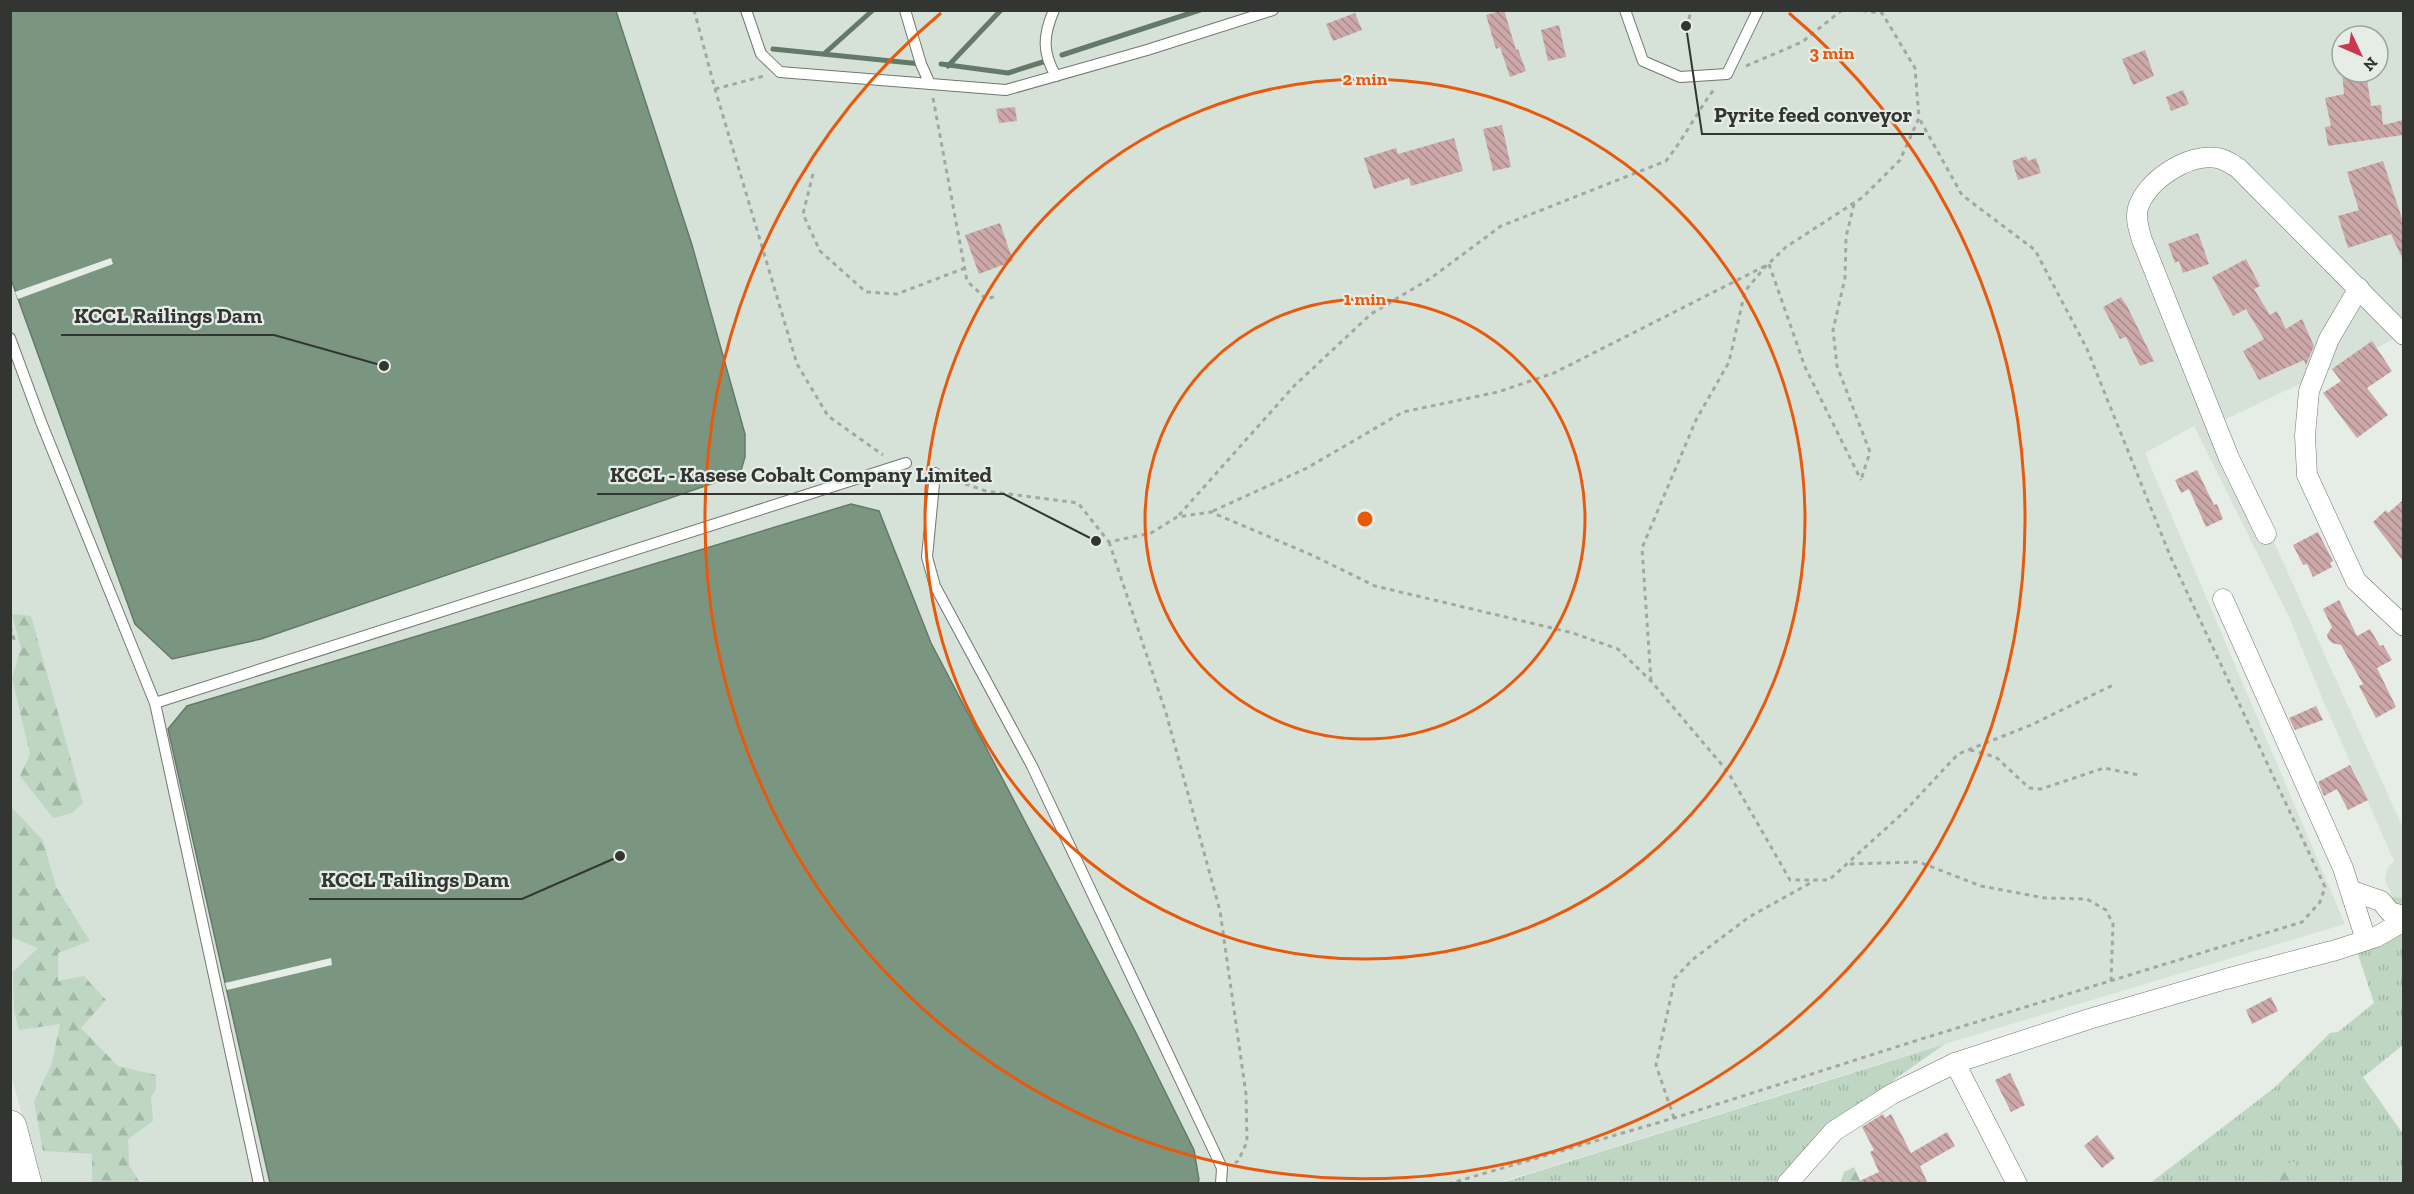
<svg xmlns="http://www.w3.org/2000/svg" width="2414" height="1194" viewBox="0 0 2414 1194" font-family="'Zilla Slab',serif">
  <defs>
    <pattern id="grass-tufts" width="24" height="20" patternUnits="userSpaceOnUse" patternTransform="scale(1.5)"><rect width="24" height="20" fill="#bed6c2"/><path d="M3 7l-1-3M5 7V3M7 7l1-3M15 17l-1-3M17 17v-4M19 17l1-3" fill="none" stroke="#a4b8a7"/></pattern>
    <pattern id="forest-firs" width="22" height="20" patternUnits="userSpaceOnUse" patternTransform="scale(1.5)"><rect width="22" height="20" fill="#bed6c2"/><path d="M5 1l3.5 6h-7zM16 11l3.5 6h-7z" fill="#a4b8a7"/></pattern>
    <pattern id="building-back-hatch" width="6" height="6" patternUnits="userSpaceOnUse" patternTransform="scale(1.5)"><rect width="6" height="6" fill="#cda8a9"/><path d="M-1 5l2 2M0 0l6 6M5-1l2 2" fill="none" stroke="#a78a8a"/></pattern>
  </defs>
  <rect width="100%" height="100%" fill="#e6ede7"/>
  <!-- built -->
  <path fill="#d6e2d8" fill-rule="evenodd" d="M10,11H2403V335L2226,419L2215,418L2269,531L2403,828V898L2392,897L2385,879L2388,867L2394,861L2325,705L2290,619L2194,426L2145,453L2345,924L1882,1063L1498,1183H41L10,1071ZM2342,36H2378V72H2342Z"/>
  <!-- grass -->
  <g fill="url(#grass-tufts)">
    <polygon points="2392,897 2403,898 2403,1045 2363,1077 2403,1134 2403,1183 2300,1183 2283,1167 2271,1183 2149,1184 2274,1088 2330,1033 2338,1032 2374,1003 2355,945 2375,937 2390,912"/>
    <polygon points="1945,1044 1898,1077 1828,1135 1781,1183 1498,1184"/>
  </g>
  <!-- forest -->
  <g fill="url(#forest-firs)">
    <polygon points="12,614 31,616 83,803 72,813 53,818 20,776 30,754 12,678 21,648"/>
    <polygon points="10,806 43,840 56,887 90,941 58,953 58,981 84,976 106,1000 81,1028 118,1066 156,1075 156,1090 151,1097 153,1121 128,1139 129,1165 140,1183 92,1183 92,1154 43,1151 34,1102 52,1063 60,1024 19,1030 14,1010 13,972 38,948 11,937"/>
    <polygon points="2293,1161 2309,1183 2265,1183 2274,1173"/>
    <polygon points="1854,1167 1861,1183 1840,1184 1844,1172"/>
  </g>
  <!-- water -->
  <g fill="#7b9680" stroke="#657969" stroke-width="1.5">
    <polygon points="11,11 616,11 692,245 745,434 745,457 740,474 261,639 172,659 135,624 11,279"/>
    <polygon points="851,504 879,511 931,643 1135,1031 1194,1150 1199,1180 1197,1184 270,1183 168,729 187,706"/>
  </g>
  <!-- pier -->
  <g fill="#e6ede7">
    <polygon points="111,258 113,264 18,299 15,292"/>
    <polygon points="331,958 332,965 227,990 225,983"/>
  </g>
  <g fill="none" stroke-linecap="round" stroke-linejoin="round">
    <!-- stream -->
    <g stroke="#657969" stroke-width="5">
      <polyline points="773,49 921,64"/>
      <polyline points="825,53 873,10"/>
      <polyline points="1062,55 1200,10"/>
      <polyline points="941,64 1008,73 1046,61"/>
      <polyline points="948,66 1001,10"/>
    </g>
  </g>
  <!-- building -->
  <g fill="url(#building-back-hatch)">
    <polygon points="1504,10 1516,50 1518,49 1526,71 1510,77 1500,47 1496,49 1486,15"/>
    <polygon points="1355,13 1362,30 1333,41 1326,24"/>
    <polygon points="1559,25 1566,57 1548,61 1541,30"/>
    <polygon points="2145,50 2154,76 2133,85 2122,59"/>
    <polygon points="2342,72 2366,72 2371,106 2381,105 2383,125 2403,120 2403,135 2328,146 2325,127 2331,126 2325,98 2344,94"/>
    <polygon points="2183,90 2189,104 2171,111 2166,97"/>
    <polygon points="1015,107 1017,121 999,123 996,109"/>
    <polygon points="1502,125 1511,167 1493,171 1483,129"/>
    <polygon points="1454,138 1463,171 1411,186 1409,178 1374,189 1364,158 1396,148 1398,154"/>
    <polygon points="2026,156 2028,161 2036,158 2041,173 2018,180 2012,161"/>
    <polygon points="2383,161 2403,222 2403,260 2391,234 2348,248 2338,216 2359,210 2347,172"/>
    <polygon points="1000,223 1013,261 979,274 965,235"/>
    <polygon points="2198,233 2209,264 2183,273 2179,261 2175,263 2168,244"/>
    <polygon points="2246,259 2260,286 2254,289 2270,315 2277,311 2286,329 2302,319 2314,346 2306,365 2304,360 2259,380 2243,351 2264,339 2246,309 2233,316 2212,277"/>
    <polygon points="2121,297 2127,306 2154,361 2140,366 2126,337 2120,339 2103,307"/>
    <polygon points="2372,341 2392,371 2367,388 2388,415 2357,438 2323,393 2341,381 2332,369"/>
    <polygon points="2197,470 2214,505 2217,504 2223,519 2206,527 2189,489 2181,493 2175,480"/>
    <polygon points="2403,500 2403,561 2373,522 2386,510 2388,513"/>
    <polygon points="2318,532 2333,561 2330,563 2332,567 2313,577 2307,564 2303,565 2293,545"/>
    <polygon points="2339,600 2357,636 2370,629 2380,646 2383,645 2392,660 2377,668 2396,707 2376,718 2359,686 2363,684 2341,645 2332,643 2328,639 2327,635 2332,627 2323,609"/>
    <polygon points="2316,706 2323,720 2295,730 2289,718"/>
    <polygon points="2350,765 2368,800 2348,810 2337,789 2324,796 2318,782"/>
    <polygon points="2271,997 2278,1011 2252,1024 2246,1010"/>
    <polygon points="2010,1073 2025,1105 2011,1112 1995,1080"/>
    <polygon points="1883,1114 1885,1118 1891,1114 1911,1153 1947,1132 1955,1146 1920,1166 1928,1184 1853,1184 1879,1172 1870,1152 1874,1150 1862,1127"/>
    <polygon points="2097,1135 2115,1158 2102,1168 2084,1146"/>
  </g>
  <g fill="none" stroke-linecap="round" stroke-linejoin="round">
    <!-- lane casing -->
    <g stroke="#717772" stroke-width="12">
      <g id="lane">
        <polyline points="746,10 761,54 780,72 1006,90 1147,50 1273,10"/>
        <polyline points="905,10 921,64 930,84"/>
        <path d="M1054,10C1043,35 1042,53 1056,76"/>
        <polyline points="1625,10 1643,61 1680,77 1727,74 1758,10"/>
        <polyline points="10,338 41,422 155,703 259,1184"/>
        <polyline points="935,473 927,557 935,586 1032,766 1222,1168 1221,1184"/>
        <polyline points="155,703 906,463"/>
      </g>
    </g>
    <!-- street casing -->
    <g stroke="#717772" stroke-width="21">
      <g id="street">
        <polyline points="2359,288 2329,339 2309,391 2305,435 2307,475 2356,581 2404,626"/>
        <path d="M2266,534L2229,458L2142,240C2139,230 2135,218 2138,208C2147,180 2188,153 2217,158C2225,159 2232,164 2238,168L2404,335"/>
        <polyline points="2223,599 2343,868 2366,940"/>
        <polyline points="2352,891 2381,901 2390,912 2404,916"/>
        <polyline points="1955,1063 2017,1184"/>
        <polyline points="1787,1184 1834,1131 1892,1094 1955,1063 2089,1019 2226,979 2336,950 2376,937 2404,921"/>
      </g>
    </g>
    <!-- highway casing -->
    <g stroke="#717772" stroke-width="34">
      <polyline id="highway" points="10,1127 25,1184"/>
    </g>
    <!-- path -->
    <g stroke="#a2a7a3" stroke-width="3" stroke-dasharray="4.5 4.5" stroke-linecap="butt">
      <polyline points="694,10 715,89 797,364 828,416 883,455"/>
      <polyline points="1689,19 1691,10"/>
      <polyline points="1746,66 1802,42 1842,10"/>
      <polyline points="715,89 764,76"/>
      <polyline points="933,98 967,281 986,299 997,296"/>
      <polyline points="813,174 803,214 820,251 866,292 897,294 965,268"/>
      <polyline points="1854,204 1846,237 1845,278 1833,330 1837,366 1870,452 1861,480"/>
      <polyline points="948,478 986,491 1078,503 1109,542 1151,533 1177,517 1211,512 1314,556 1375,586 1573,633 1618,649 1651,681 1728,772 1790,880 1829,880 1903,813 1958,754 2031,725 2115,684"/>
      <polyline points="1213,511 1307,468 1403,412 1498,392 1554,373 1769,264 1805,367 1861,480"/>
      <path d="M1179,515L1294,386L1371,314L1431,278L1501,226L1666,161C1684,138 1697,112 1715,88"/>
      <polyline points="1109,542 1166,713 1220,911 1246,1094 1247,1142 1238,1161 1235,1163"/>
      <polyline points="10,627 15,642"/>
      <polyline points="1651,681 1642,548 1696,420 1729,362 1745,291 1765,267 1786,247 1863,197 1900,160 1919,118 1915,68 1882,13 1857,10"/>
      <polyline points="1970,750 1996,757 2029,788 2041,789 2104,768 2139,775"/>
      <polyline points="1850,864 1919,862 1981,886 2045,898 2087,899 2106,910 2113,924 2111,981"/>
      <polyline points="1674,1118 1656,1065 1675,978 1692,960 1749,917 1814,881"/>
      <polyline points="1448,1184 1674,1118 1918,1040 2302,922 2320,902 2325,887 2171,558 2087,349 2035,250 1962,195 1919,118"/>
    </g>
    <!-- lane -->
    <use href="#lane" stroke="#fff" stroke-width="10"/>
    <!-- street -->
    <use href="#street" stroke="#fff" stroke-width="20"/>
    <!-- highway -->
    <use href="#highway" stroke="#fff" stroke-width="33"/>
  </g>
  <!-- distance rings -->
  <g fill="none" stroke="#e8590c" stroke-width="3">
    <circle cx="1365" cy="519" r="220"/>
    <circle cx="1365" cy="519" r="440"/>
    <path d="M1789 13A660 660 0 1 1 941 13"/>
  </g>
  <circle cx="1365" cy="519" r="9" fill="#e8590c" stroke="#e6ede7" stroke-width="3"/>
  <g font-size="18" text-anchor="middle" font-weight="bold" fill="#e8590c" stroke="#e6ede7" stroke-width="4.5" stroke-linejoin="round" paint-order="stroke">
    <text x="1832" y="59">3 min</text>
    <text x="1365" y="85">2 min</text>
    <text x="1365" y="305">1 min</text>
  </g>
  <!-- callouts -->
  <path fill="none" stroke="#333533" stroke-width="2" d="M1686 26L1702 134H1924M384 366L274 335H61M1096 541L1004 494H597M620 856L522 899H309"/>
  <g fill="#333533" stroke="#e6ede7" stroke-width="2">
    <circle cx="1686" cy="26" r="6"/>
    <circle cx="384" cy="366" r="6"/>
    <circle cx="1096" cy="541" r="6"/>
    <circle cx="620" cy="856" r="6"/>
  </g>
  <g font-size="22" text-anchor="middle" font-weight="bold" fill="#333533" stroke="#e6ede7" stroke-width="4.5" stroke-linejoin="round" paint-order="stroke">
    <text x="1813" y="122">Pyrite feed conveyor</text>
    <text x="168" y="323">KCCL Railings Dam</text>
    <text x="801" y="482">KCCL - Kasese Cobalt Company Limited</text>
    <text x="415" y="887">KCCL Tailings Dam</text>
  </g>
  <!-- border -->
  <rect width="2414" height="1194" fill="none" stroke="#333533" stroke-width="24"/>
  <!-- north arrow -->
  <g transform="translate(2360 54) rotate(134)"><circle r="28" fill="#e6ede7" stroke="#9ea39f" stroke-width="1.5"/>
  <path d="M0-4.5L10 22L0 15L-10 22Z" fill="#c83851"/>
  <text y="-9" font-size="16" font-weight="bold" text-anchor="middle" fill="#333533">N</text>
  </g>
</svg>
